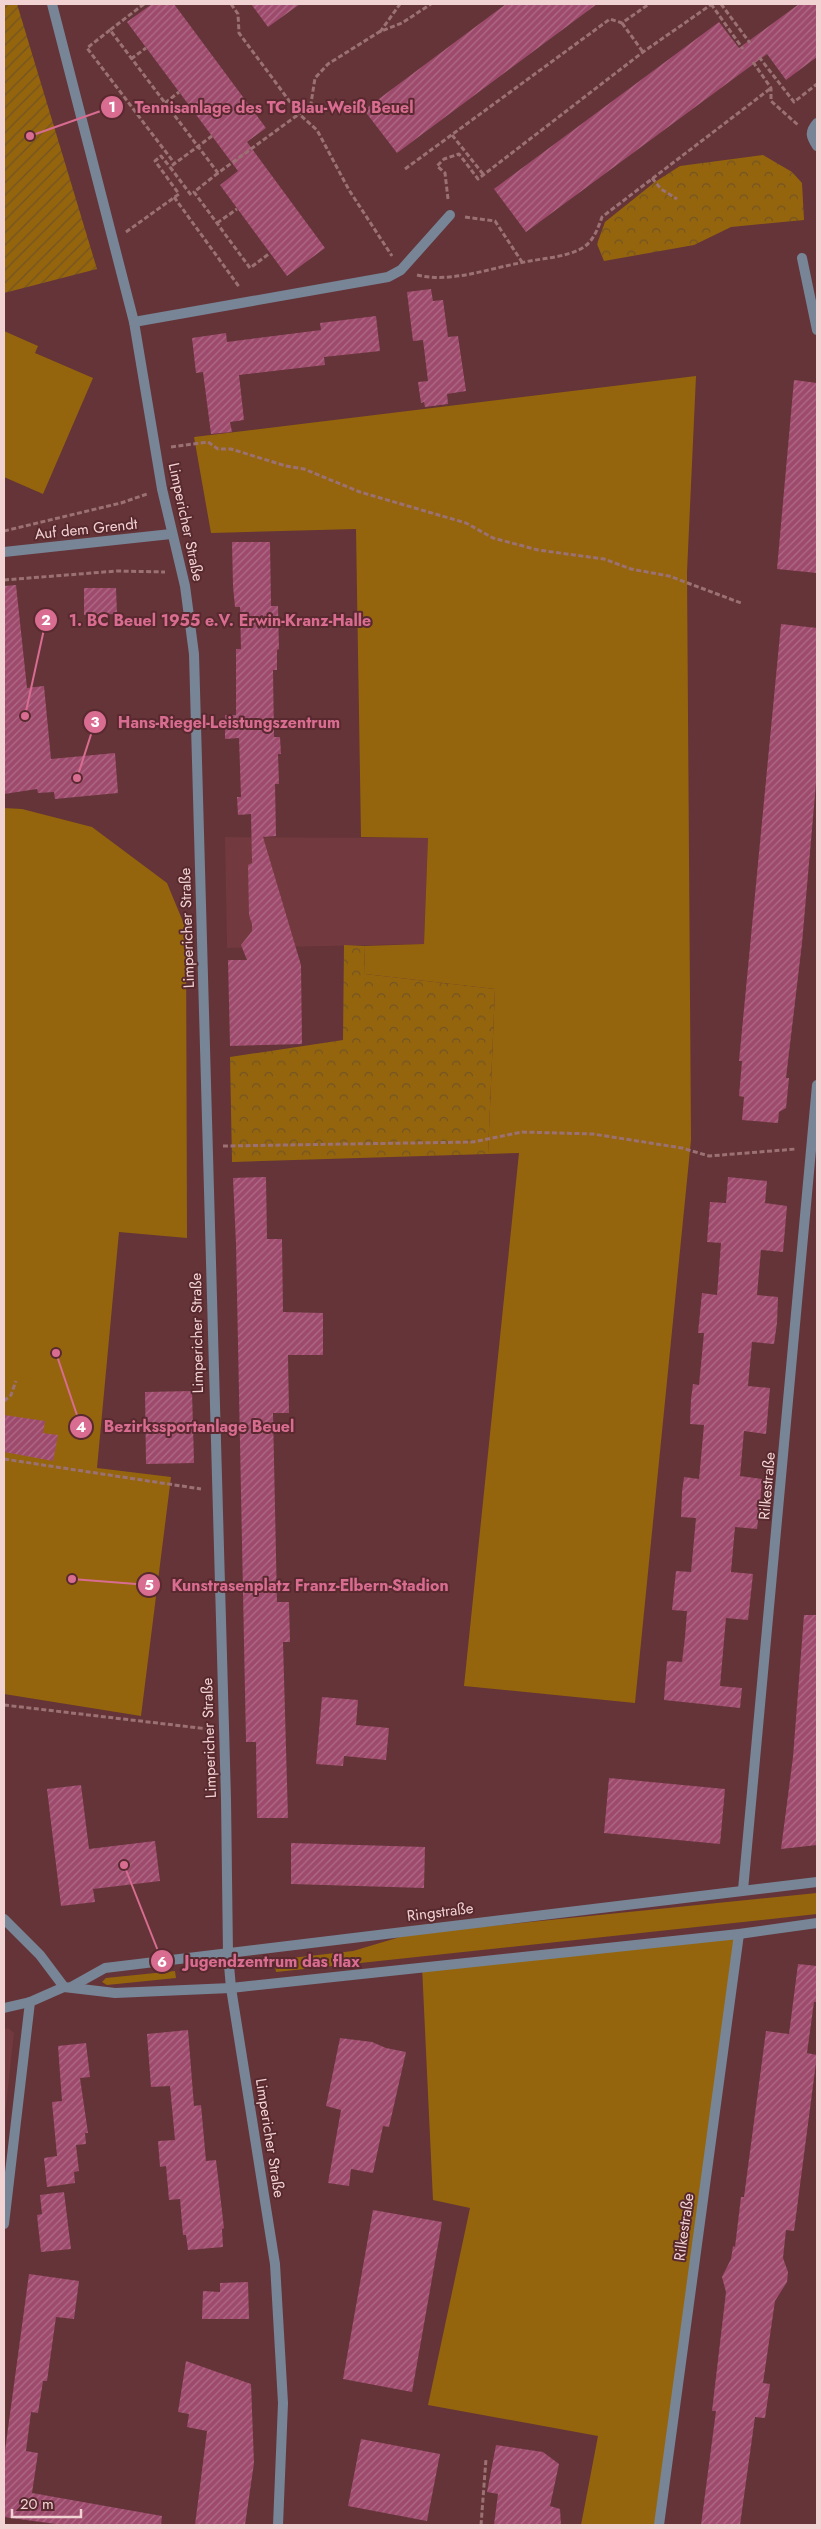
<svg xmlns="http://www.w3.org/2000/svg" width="821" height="2529" viewBox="0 0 821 2529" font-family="Jost,sans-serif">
  <defs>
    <pattern id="park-crowns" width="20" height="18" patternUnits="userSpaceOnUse" patternTransform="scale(1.25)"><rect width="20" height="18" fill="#94650d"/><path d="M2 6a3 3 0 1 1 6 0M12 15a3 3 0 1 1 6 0" fill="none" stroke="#725424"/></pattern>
    <pattern id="garden-furrows" width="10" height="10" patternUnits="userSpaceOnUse" patternTransform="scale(1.25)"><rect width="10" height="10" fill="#94650d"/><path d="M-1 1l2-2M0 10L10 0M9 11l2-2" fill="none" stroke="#725424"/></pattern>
    <pattern id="building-hatch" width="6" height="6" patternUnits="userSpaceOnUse" patternTransform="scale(1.25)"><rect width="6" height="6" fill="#9d4a6c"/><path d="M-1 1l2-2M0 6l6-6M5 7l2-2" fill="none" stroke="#b06c87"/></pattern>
  </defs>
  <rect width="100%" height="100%" fill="#643438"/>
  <!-- built -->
  <g fill="#72393e">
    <polygon points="225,837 428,838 424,944 227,948"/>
    <polygon points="8,2028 14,2033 4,2123 4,2029"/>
  </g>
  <!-- grass -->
  <g fill="#94650d">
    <polygon points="4,331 38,346 35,353 93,378 43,494 4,477"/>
    <polygon points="696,376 687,572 691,1140 635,1703 464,1686 519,1153 488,1154 495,989 365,974 364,946 424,944 428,838 361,837 356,529 211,533 194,437"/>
    <polygon points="4,808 22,809 92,827 167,883 186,929 187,1238 119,1232 97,1468 171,1477 141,1716 4,1694"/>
    <polygon points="817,1893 817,1914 276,1972 274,1960 353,1951 410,1934"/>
    <polygon points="739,1934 659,2525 581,2525 598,2436 428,2405 470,2208 433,2200 422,1966"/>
    <polygon points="175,1971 176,1978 107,1985 102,1982 106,1978"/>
  </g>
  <!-- park -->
  <g fill="url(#park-crowns)">
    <polygon points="763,155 792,172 802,183 804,220 731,227 694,245 604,261 597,244 605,222 655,182 680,166"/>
    <polygon points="344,945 364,946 365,974 495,989 488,1154 232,1162 230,1057 343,1040"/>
  </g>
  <!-- garden -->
  <polygon fill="url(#garden-furrows)" points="4,4 17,4 97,269 4,293"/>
  <!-- building -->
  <g fill="url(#building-hatch)">
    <polygon points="152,4 174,4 266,128 247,142 325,248 287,276 220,185 238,171 127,22"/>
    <polygon points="251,4 300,4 268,27"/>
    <polygon points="506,4 597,4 397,153 364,110"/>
    <polygon points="799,4 817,4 817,57 786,80 767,54 526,232 494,189 719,22 739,48"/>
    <polygon points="431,289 433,301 443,300 448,337 458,336 466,391 447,394 448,404 425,407 424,402 421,403 418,382 428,381 423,340 413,341 407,292"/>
    <polygon points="376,316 380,351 324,357 325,365 239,375 244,420 230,422 232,432 211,434 203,372 196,373 192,338 226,333 227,342 321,330 320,323"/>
    <polygon points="794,380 817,383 817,573 777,569"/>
    <polygon points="232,542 270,542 271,606 278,606 279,649 277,650 277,670 273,670 274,737 280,737 281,754 278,754 279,784 275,784 276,836 263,837 301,965 302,1044 230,1046 228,960 247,960 241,945 252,931 252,924 249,915 248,865 252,863 251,814 238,815 237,797 241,797 239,738 225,739 225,715 236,715 236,649 241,649 240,607 235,607 233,586"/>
    <polygon points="16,585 27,688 44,686 51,759 115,753 118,793 55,799 54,792 38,793 37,789 4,794 4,586"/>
    <polygon points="84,588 116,588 117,614 84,615"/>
    <polygon points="781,624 817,628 817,772 802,943 786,1078 789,1078 786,1108 779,1112 778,1123 742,1120 744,1097 739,1096 742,1061 739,1061"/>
    <polygon points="266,1177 267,1239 282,1239 283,1312 323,1313 323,1355 288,1355 289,1413 273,1413 277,1602 289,1602 290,1642 283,1642 288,1818 257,1818 256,1742 246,1742 236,1244 233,1178"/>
    <polygon points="728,1177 767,1181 765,1203 787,1206 783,1252 761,1250 757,1295 778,1297 777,1323 774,1344 752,1342 748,1386 770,1388 766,1434 744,1431 740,1476 762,1479 760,1504 757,1529 735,1527 731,1572 753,1574 748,1620 726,1618 720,1686 742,1688 740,1708 664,1700 667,1661 682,1662 685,1637 687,1611 672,1610 676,1571 691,1572 696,1518 681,1517 682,1492 684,1477 699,1479 704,1425 690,1424 691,1399 693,1384 699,1385 704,1333 698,1333 702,1293 717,1295 721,1243 707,1242 710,1202 726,1203"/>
    <polygon points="192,1391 194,1463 146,1464 145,1392"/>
    <polygon points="4,1415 45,1421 43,1433 58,1435 53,1461 4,1452"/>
    <polygon points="804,1615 817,1615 817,1845 781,1849 793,1757"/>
    <polygon points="322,1697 358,1700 356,1725 389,1728 386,1760 344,1756 343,1766 316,1764"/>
    <polygon points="609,1778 725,1789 720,1844 604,1833"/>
    <polygon points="81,1785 89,1849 155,1841 160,1881 93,1889 95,1902 61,1906 47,1789"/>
    <polygon points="291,1843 425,1847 424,1888 291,1884"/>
    <polygon points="798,1964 817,1966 817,2002 814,2002 807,2053 817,2055 794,2231 786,2230 783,2258 788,2272 787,2282 775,2301 763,2383 770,2384 765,2418 755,2417 740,2525 701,2525 716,2411 712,2411 726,2292 722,2277 731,2259 733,2246 735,2247 741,2197 744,2197 766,2031 789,2034"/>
    <polygon points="188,2030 194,2106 201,2105 206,2161 216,2160 224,2228 222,2229 223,2247 188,2250 186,2235 183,2235 180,2199 169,2200 166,2166 160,2167 158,2141 175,2140 170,2086 151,2087 147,2034"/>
    <polygon points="340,2038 372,2042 386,2048 406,2052 389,2127 383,2126 373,2173 351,2169 349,2186 328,2183 341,2110 326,2106"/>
    <polygon points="86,2043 90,2077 80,2078 88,2133 85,2133 86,2144 76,2145 79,2171 74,2172 75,2183 47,2187 44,2158 57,2156 52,2102 62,2101 58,2046"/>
    <polygon points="64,2192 71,2249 41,2252 37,2215 42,2214 40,2195"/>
    <polygon points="373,2210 442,2222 412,2392 343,2379"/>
    <polygon points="29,2274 79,2281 74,2319 56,2317 47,2381 43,2381 38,2413 31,2412 26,2451 38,2453 32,2493 162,2516 161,2525 63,2525 4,2517 4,2458"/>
    <polygon points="248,2282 249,2319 202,2319 203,2291 220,2292 220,2283"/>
    <polygon points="186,2361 251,2384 254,2463 245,2525 195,2525 207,2431 187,2427 189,2414 178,2412"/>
    <polygon points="361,2439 440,2454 427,2521 348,2506"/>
    <polygon points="496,2445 543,2452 559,2464 550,2506 560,2509 561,2525 494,2525 498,2494 487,2492"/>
  </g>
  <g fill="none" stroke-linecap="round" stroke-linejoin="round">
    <!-- path -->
    <g stroke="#9b7174" stroke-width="3" stroke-dasharray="5 2.5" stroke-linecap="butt">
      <polyline points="144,4 110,30 218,173 299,114 310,110 315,78 328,64 379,32 402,23 431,4"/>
      <polyline points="231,4 238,14 239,33 299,114 317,130 349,190 392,256"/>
      <polyline points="711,4 743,49"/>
      <polyline points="721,4 750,43"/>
      <polyline points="622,23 643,52"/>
      <polyline points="110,30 87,48 175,164"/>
      <polyline points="380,32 400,4"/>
      <polyline points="759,57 794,102 817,84"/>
      <polyline points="131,59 146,48"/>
      <polyline points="753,62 771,88 771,101 798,125"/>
      <polyline points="165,103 179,92"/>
      <polyline points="452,135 483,174"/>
      <polyline points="405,169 610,19 622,23 649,4"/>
      <polyline points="218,173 194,192 250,268 270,253"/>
      <polyline points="652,178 661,189 677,199"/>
      <polyline points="191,195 170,167 212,136"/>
      <polyline points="174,197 240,288"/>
      <polyline points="448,199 445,173 437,166 444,159 459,154 478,179 643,52 712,4"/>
      <polyline points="465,217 495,221 522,262"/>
      <polyline points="217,223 237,209"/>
      <polyline points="126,232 179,194 155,161 161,156 170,167"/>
      <path d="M417,275C451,283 487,269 520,263C541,258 566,258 584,247C594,240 598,228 602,217L771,88"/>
      <polyline points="171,447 208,442 218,449 231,449 286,466 304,469 360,492 466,523 493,538 538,550 604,559 631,569 669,576 741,603"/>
      <polyline points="4,531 121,503 147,494"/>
      <polyline points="4,580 117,571 165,572"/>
      <polyline points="223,1146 473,1142 522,1132 593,1134 682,1148 709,1156 796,1149"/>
      <polyline points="4,1401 11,1395 16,1381"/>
      <polyline points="4,1459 201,1489"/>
      <polyline points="4,1705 208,1729"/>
      <polyline points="481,2525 486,2459"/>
    </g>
    <!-- lane -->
    <g stroke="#778596" stroke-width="10">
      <path d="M817,123C809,132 811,137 817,146"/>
      <polyline points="802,258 817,330"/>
    </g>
    <!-- street -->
    <g stroke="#778596" stroke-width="10">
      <polyline points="52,4 134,322 162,489 185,586 194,654 226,1799 228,1954 231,1988 275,2264 283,2403 278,2525"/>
      <polyline points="134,322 388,277 401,270 450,215"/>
      <polyline points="4,552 171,534"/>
      <polyline points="743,1890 817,1085"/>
      <polyline points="4,1919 40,1955 64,1987"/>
      <polyline points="71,1987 105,1968 817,1882"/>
      <polyline points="4,2008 30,2002 64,1987 115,1993 231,1988 739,1934 817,1923"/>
      <polyline points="4,2224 30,2002"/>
      <polyline points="659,2525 739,1934"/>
    </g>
  </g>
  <g text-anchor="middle" stroke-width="4" stroke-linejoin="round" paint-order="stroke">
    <!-- street labels -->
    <g font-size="15" fill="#f2d3d4" stroke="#58292e">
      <text transform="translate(186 522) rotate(78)" y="5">Limpericher Straße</text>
      <text transform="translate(86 529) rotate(-6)" y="5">Auf dem Grendt</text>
      <text transform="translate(187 928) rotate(-92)" y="5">Limpericher Straße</text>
      <text transform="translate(197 1333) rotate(-91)" y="5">Limpericher Straße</text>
      <text transform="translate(767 1486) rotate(-85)" y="5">Rilkestraße</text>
      <text transform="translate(209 1738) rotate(-92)" y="5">Limpericher Straße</text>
      <text transform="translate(440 1912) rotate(-7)" y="5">Ringstraße</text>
      <text transform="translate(270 2138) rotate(81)" y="5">Limpericher Straße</text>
      <text transform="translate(684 2227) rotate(-82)" y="5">Rilkestraße</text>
    </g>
  </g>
  <!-- callouts -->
  <path fill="none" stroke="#d86c91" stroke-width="2" d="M30 136L112 107M25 716L46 620M77 778L95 722M56 1353L81 1427M72 1579L149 1585M124 1865L162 1961"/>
  <g fill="#d86c91" stroke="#58292e" stroke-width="2">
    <circle cx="30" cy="136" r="5"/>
    <circle cx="25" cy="716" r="5"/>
    <circle cx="77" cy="778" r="5"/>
    <circle cx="56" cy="1353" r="5"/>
    <circle cx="72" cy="1579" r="5"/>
    <circle cx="124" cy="1865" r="5"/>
    <circle cx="112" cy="107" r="12"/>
    <circle cx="46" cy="620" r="12"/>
    <circle cx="95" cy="722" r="12"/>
    <circle cx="81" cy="1427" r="12"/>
    <circle cx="149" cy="1585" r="12"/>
    <circle cx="162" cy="1961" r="12"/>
  </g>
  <g font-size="15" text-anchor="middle" font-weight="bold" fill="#fff">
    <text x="112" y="112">1</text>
    <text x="46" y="625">2</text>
    <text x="95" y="727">3</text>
    <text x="81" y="1432">4</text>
    <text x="149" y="1590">5</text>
    <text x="162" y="1967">6</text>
  </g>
  <g font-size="16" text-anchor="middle" font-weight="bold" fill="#d86c91" stroke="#58292e" stroke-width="4" stroke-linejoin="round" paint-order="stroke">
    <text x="274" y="113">Tennisanlage des TC Blau-Weiß Beuel</text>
    <text x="220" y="626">1. BC Beuel 1955 e.V. Erwin-Kranz-Halle</text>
    <text x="229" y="728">Hans-Riegel-Leistungszentrum</text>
    <text x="199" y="1432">Bezirkssportanlage Beuel</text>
    <text x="310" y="1591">Kunstrasenplatz Franz-Elbern-Stadion</text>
    <text x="272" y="1967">Jugendzentrum das flax</text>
  </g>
  <!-- border -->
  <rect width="821" height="2529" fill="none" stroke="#f2d3d4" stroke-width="10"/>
  <!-- scale -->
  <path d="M12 2509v8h69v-8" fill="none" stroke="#f2d3d4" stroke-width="2.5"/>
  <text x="20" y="2509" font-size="15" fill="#f2d3d4" stroke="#58292e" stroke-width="4" paint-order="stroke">20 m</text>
</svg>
